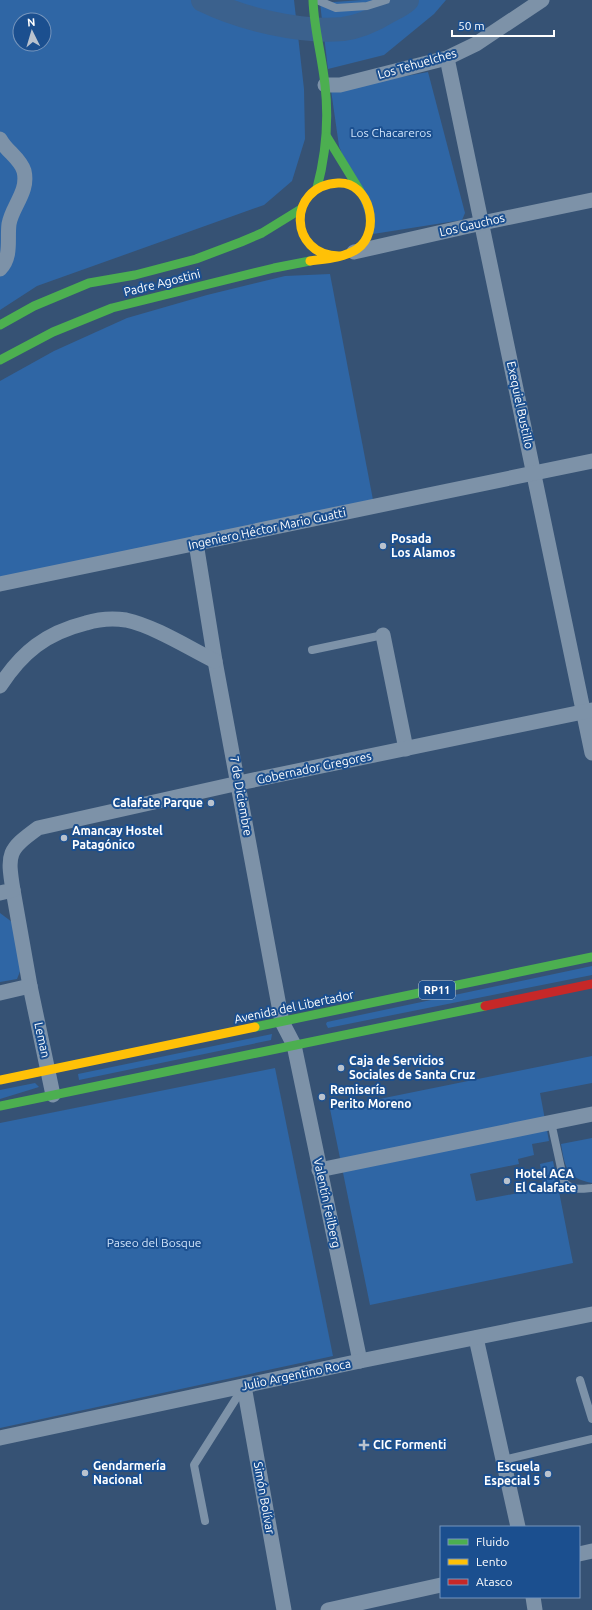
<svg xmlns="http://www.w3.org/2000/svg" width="592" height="1610" viewBox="0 0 592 1610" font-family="Ubuntu,sans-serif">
  <rect width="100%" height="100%" fill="#365274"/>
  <!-- green -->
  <g fill="#2f66a5" fill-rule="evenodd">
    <path d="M0,0H294L304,89L305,139L292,181L264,205L37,286L0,310ZM20,20H44V44H20Z"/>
    <polygon points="362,0 446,0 434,14 384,55 328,69 320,3"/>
    <polygon points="428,72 465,213 462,220 373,234 339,146 331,90"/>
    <polygon points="330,274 373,500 0,578 0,381 54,351 127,318 207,295 285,276"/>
    <polygon points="0,913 12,922 21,969 17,979 0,982"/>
    <polygon points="592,966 592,975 328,1028 326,1024 327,1022"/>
    <polygon points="272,1034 271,1040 79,1080 78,1074"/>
    <polygon points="592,1056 592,1083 540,1093 549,1141 532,1144 534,1155 518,1159 519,1164 470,1174 476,1201 544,1188 540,1164 553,1161 573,1263 370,1305 330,1109"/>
    <polygon points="275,1068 333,1356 0,1428 0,1123"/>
    <polygon points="35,1083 39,1087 0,1099 0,1090"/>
    <path d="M592,1138V1183C566,1178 565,1167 561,1144Z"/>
  </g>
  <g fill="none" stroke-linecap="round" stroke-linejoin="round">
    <!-- river -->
    <path stroke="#3b618d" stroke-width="24" d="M203,0C242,19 300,33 343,29C359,27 376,19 389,11C395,8 402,5 407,0"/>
    <!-- lane -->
    <g stroke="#7d92a8" stroke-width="8">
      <polyline points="317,0 336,8 367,6 386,0"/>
      <polyline points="312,650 383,635"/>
      <path d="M551,1122L564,1182C572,1191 581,1189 592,1188"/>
      <polyline points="580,1380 592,1419"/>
      <polyline points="503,1460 592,1439"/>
      <polyline points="205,1521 194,1465 244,1386"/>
    </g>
    <!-- street -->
    <g stroke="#7d92a8" stroke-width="15">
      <polyline points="447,58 592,753"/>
      <polyline points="325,85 340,85 447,58 476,44 542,0"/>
      <path d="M0,139C6,151 20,158 24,171C29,192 12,206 9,224C7,239 12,257 0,269"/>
      <polyline points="354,252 482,223 592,200"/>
      <polyline points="196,543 215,661 282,1022 294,1045 360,1361"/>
      <polyline points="0,584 592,461"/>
      <polyline points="383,635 406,749"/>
      <path d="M0,686C22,652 46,633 86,623C99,619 113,618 126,620C154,626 189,648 215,661"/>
      <polyline points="13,890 30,986 53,1095"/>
      <path d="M0,893L13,890C7,853 8,850 38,828L239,783L592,710"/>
      <polyline points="0,993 30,986"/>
      <polyline points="319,1170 592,1114"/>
      <polyline points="476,1338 518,1527"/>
      <polyline points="244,1386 284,1610"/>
      <polyline points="0,1438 360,1361 592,1314"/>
      <polyline points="579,1554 592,1551"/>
      <polyline points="533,1597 535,1610"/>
      <polyline points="328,1610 441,1585"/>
    </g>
    <!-- fast -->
    <g stroke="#4caf50" stroke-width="9">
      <path d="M313,0C314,29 322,56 325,85C329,120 326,154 317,188"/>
      <polyline points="327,137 360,191"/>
      <polyline points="0,325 34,306 89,283 135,275 196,259 241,242 262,233 301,209"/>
      <polyline points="0,360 53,332 112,308 274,268 310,261"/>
      <polyline points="255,1027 592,957"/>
      <polyline points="0,1106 485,1006"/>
    </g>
    <!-- slow -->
    <g stroke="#ffc107" stroke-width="9">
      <path d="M310,261C324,259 344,258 357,249C382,232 370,181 338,183C286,186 289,256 339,256"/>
      <polyline points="0,1080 255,1027"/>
    </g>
    <!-- jam -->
    <polyline stroke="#c62828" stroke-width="9" points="485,1006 592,984"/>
  </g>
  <!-- markers -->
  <g fill="#b9c2ce" stroke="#1b4f8f" stroke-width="1.5">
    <circle cx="383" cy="546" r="4"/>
    <circle cx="211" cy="803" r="4"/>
    <circle cx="64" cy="838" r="4"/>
    <circle cx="341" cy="1068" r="4"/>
    <circle cx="322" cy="1097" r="4"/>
    <circle cx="507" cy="1181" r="4"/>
    <path d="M362 1439h4v4h4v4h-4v4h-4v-4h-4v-4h4z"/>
    <circle cx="85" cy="1473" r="4"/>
    <circle cx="548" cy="1474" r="4"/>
  </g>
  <g text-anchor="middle" stroke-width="4" stroke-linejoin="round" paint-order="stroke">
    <!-- shield labels -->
    <rect fill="#1b4f8f" stroke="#bbcadd" stroke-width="1" x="419" y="981" width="36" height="18" rx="3"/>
    <g font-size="11" font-weight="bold" fill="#fff">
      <text x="437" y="994">RP11</text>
    </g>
    <!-- street labels -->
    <g font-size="12" fill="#fff" stroke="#1b4f8f">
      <text transform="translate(417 64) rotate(-16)" y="4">Los Tehuelches</text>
      <text transform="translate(472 225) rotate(-13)" y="4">Los Gauchos</text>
      <text transform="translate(162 283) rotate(-14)" y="4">Padre Agostini</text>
      <text transform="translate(520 405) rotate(78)" y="4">Exequiel Bustillo</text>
      <text transform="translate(267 529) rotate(-12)" y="4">Ingeniero Héctor Mario Guatti</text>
      <text transform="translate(314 768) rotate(-12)" y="4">Gobernador Gregores</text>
      <text transform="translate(241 796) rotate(80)" y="4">7 de Diciembre</text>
      <text transform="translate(294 1007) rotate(-12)" y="4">Avenida del Libertador</text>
      <text transform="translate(42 1040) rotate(78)" y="4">Leman</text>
      <text transform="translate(327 1203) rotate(78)" y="4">Valentín Feilberg</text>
      <text transform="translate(296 1375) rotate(-12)" y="4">Julio Argentino Roca</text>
      <text transform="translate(264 1498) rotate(80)" y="4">Simón Bolívar</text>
    </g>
    <!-- park labels -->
    <g font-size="12" fill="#cfe3fa" stroke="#1b4f8f">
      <text x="391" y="137">Los Chacareros</text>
      <text x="154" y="1247">Paseo del Bosque</text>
    </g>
    <!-- poi labels -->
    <g font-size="12" font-weight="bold" fill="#fff" stroke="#1b4f8f" text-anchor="start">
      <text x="391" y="543">Posada<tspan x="391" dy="14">Los Alamos</tspan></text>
      <text x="203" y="807" text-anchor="end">Calafate Parque</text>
      <text x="72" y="835">Amancay Hostel<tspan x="72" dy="14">Patagónico</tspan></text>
      <text x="349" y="1065">Caja de Servicios<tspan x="349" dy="14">Sociales de Santa Cruz</tspan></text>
      <text x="330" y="1094">Remisería<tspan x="330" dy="14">Perito Moreno</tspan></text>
      <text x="515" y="1178">Hotel ACA<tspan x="515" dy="14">El Calafate</tspan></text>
      <text x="373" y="1449">CIC Formenti</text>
      <text x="93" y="1470">Gendarmería<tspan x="93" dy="14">Nacional</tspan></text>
      <text x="540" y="1471" text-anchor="end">Escuela<tspan x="540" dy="14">Especial 5</tspan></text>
    </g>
  </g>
  <!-- legend -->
  <rect x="440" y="1526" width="140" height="72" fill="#1b4f8f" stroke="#7695bc"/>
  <rect x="448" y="1539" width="20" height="6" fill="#4caf50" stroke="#7695bc"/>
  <text x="476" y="1546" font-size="12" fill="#ffffff">Fluido</text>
  <rect x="448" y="1559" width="20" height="6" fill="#ffc107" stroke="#7695bc"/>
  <text x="476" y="1566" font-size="12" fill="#ffffff">Lento</text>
  <rect x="448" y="1579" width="20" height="6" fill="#c62828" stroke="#7695bc"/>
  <text x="476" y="1586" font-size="12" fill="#ffffff">Atasco</text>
  <!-- north arrow -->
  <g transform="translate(32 32) rotate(355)"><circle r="19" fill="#1b4f8f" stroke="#7695bc"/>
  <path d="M0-3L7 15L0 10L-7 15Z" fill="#b9c2ce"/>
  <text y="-6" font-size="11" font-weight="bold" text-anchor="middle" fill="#ffffff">N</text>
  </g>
  <!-- scale -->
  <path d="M452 30v6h102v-6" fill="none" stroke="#ffffff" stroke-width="2"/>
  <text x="458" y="30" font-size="12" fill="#ffffff" stroke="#1b4f8f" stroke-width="3" paint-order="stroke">50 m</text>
</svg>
